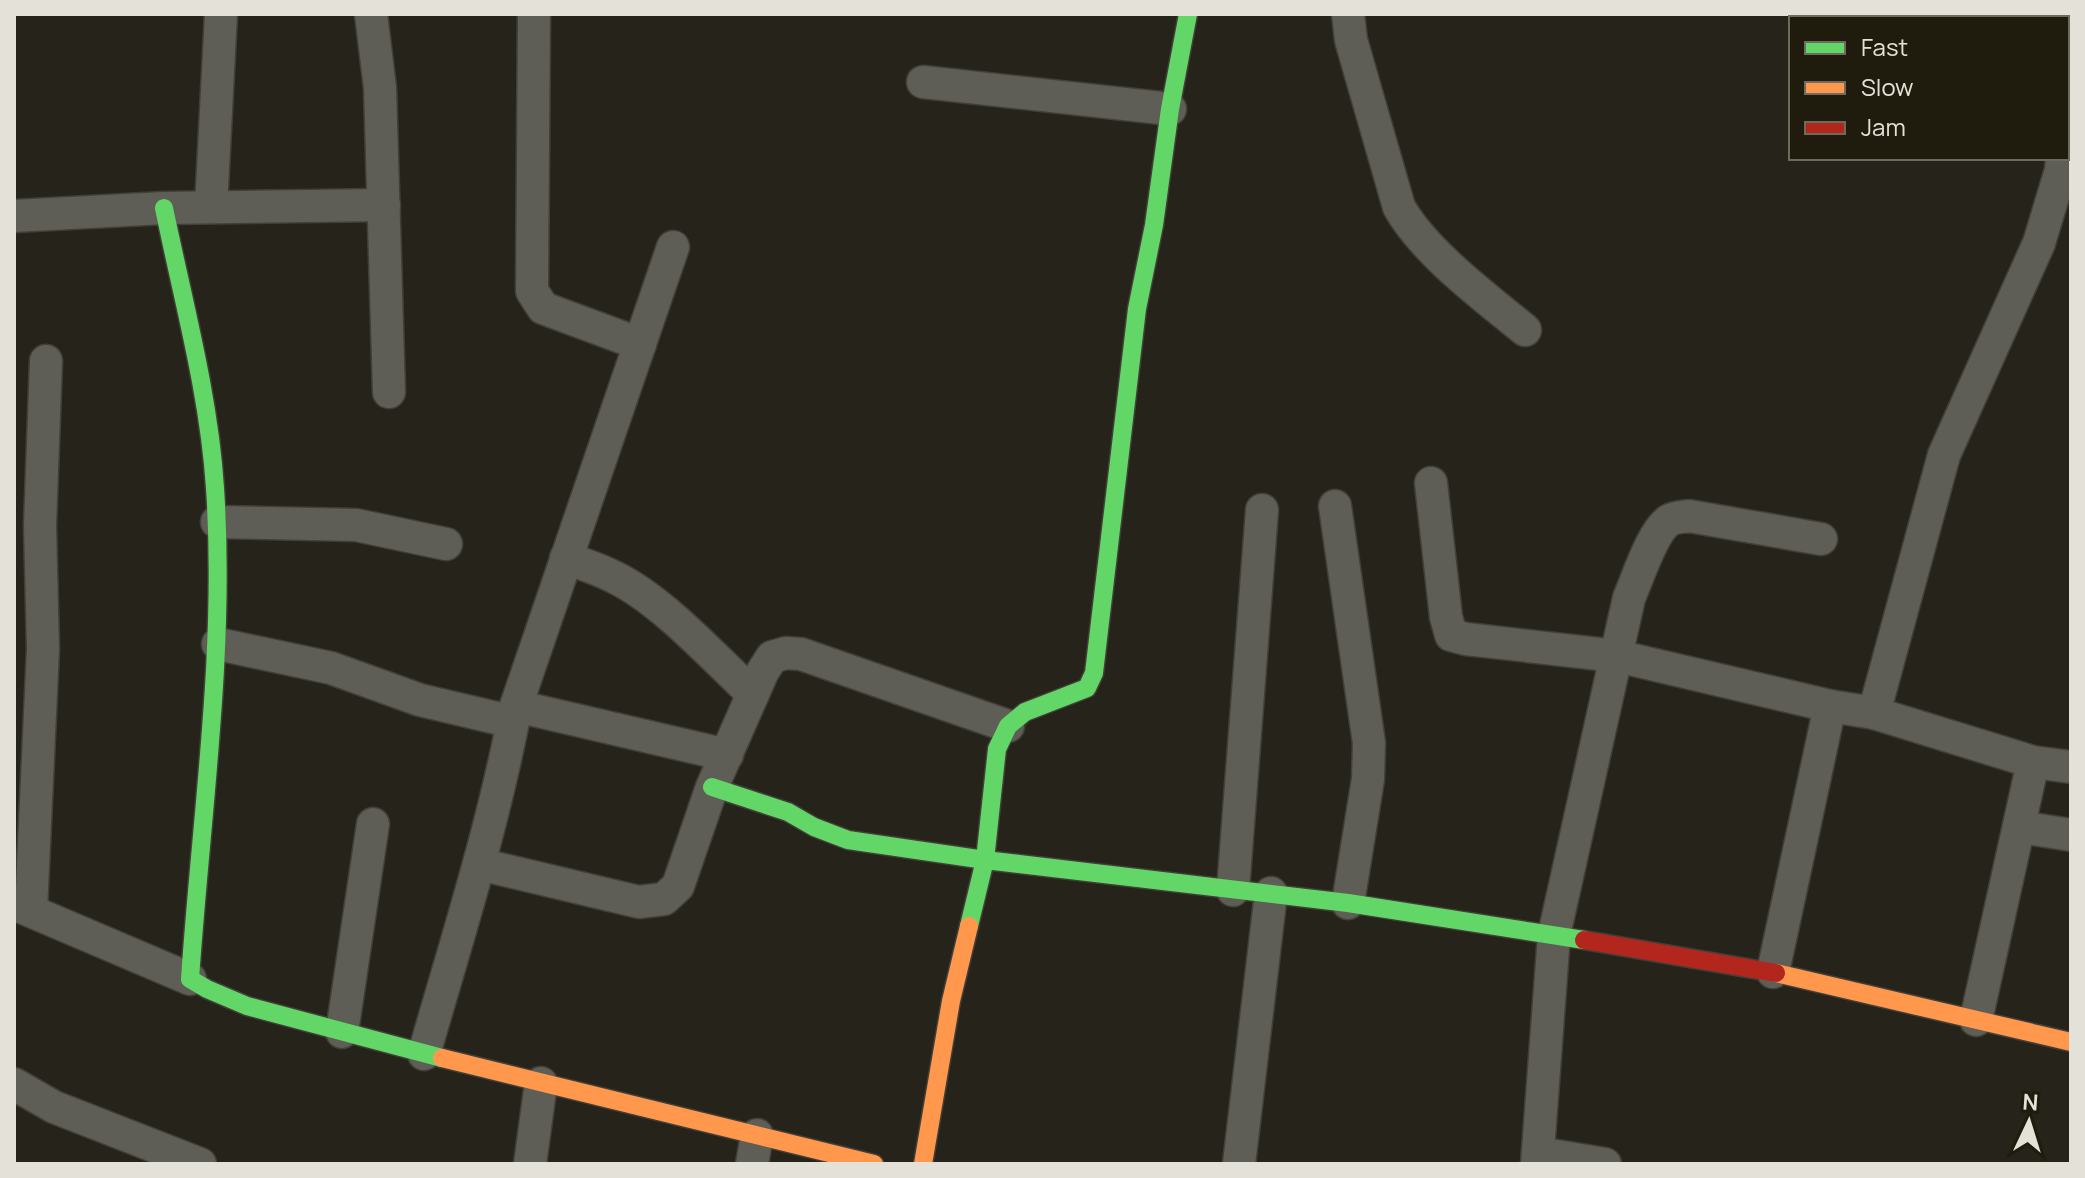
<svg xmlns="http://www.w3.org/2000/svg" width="2085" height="1178" viewBox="0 0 2085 1178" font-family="Manrope,sans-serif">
  <rect width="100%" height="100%" fill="#25231a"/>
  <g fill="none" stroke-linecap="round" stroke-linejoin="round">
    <!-- street casing -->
    <g stroke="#413f38" stroke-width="35">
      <g id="street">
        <polyline points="371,14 380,88 389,392"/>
        <polyline points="534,14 532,291 543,308 640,344"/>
        <path d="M1348,14L1351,40L1399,207C1424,252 1485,297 1525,330"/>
        <polyline points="923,82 1170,109"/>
        <polyline points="2067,97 2071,44"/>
        <polyline points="211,207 221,14"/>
        <polyline points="14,216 164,208 384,205"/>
        <polyline points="1431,483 1446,617 1451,635 1466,639 1617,656 1830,706 1874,713 2033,762 2071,767"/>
        <polyline points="1335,506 1369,743 1368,779 1348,903"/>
        <polyline points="217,522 356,525 446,544"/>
        <path d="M566,558C582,564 599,569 614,577C662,600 713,657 753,694"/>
        <polyline points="218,644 331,668 420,700 513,722"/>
        <polyline points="516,706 727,755"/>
        <polyline points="1874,713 1944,455 2039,243 2061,170 2062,158"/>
        <polyline points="2020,827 2071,835"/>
        <polyline points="479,864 639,902 664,899 678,886 712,787 763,671 772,657 786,653 801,654 1008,726"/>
        <polyline points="1233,890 1262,510"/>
        <polyline points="14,904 190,979"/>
        <polyline points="31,910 43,649 40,525 46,361"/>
        <polyline points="1773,972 1830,706"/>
        <polyline points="1976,1020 2033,762"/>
        <polyline points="342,1032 373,824"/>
        <path d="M424,1054C457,939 494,824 516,706L673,247"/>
        <polyline points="14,1084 54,1107 200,1164"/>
        <polyline points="1538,1153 1605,1164"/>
        <polyline points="530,1164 541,1083"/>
        <polyline points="752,1164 757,1135"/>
        <polyline points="1239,1164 1271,893"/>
        <path d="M1537,1164L1554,935L1629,598C1637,580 1653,529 1670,520C1675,517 1684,517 1689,516L1821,539"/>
      </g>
    </g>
    <!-- fast casing -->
    <g stroke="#413f38" stroke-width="21">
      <g id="fast">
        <path d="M164,208C183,301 209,394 215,488C226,652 201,816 190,979L207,989L247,1006L442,1058"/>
        <polyline points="712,787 788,812 814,827 848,840 985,860 1348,903 1584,940"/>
        <polyline points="969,926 985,860 997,749 1008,726 1025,712 1087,688 1094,673 1137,309 1154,225 1170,109 1188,14"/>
      </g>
    </g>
    <!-- slow casing -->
    <g stroke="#413f38" stroke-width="21">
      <g id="slow">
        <polyline points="1776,973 2071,1042"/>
        <polyline points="442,1058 874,1164"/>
        <polyline points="923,1164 951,1001 969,926"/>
      </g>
    </g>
    <!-- jam casing -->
    <g stroke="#413f38" stroke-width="21">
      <polyline id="jam" points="1584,940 1776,973"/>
    </g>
    <!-- street -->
    <use href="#street" stroke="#5e5d56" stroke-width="32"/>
    <!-- fast -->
    <use href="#fast" stroke="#63d668" stroke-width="18"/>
    <!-- slow -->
    <use href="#slow" stroke="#ff974d" stroke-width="18"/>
    <!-- jam -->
    <use href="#jam" stroke="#b3261e" stroke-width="18"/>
  </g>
  <!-- border -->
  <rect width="2085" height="1178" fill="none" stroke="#e4e2d8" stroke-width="32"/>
  <!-- legend -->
  <rect x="1789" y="16" width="280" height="144" fill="#1f1c0d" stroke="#6e6b5e" stroke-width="2"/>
  <rect x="1805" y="42" width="40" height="12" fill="#63d668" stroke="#6e6b5e" stroke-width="2"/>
  <text x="1861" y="56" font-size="24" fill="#e4e2d8">Fast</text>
  <rect x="1805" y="82" width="40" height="12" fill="#ff974d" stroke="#6e6b5e" stroke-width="2"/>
  <text x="1861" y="96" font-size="24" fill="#e4e2d8">Slow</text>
  <rect x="1805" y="122" width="40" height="12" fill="#b3261e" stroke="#6e6b5e" stroke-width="2"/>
  <text x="1861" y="136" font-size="24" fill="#e4e2d8">Jam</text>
  <!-- north arrow -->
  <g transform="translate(2029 1122) rotate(4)" stroke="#1f1c0d" stroke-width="6" paint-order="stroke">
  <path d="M0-6L14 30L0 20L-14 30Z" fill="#e4e2d8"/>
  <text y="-12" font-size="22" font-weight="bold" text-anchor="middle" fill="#e4e2d8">N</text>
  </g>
</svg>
